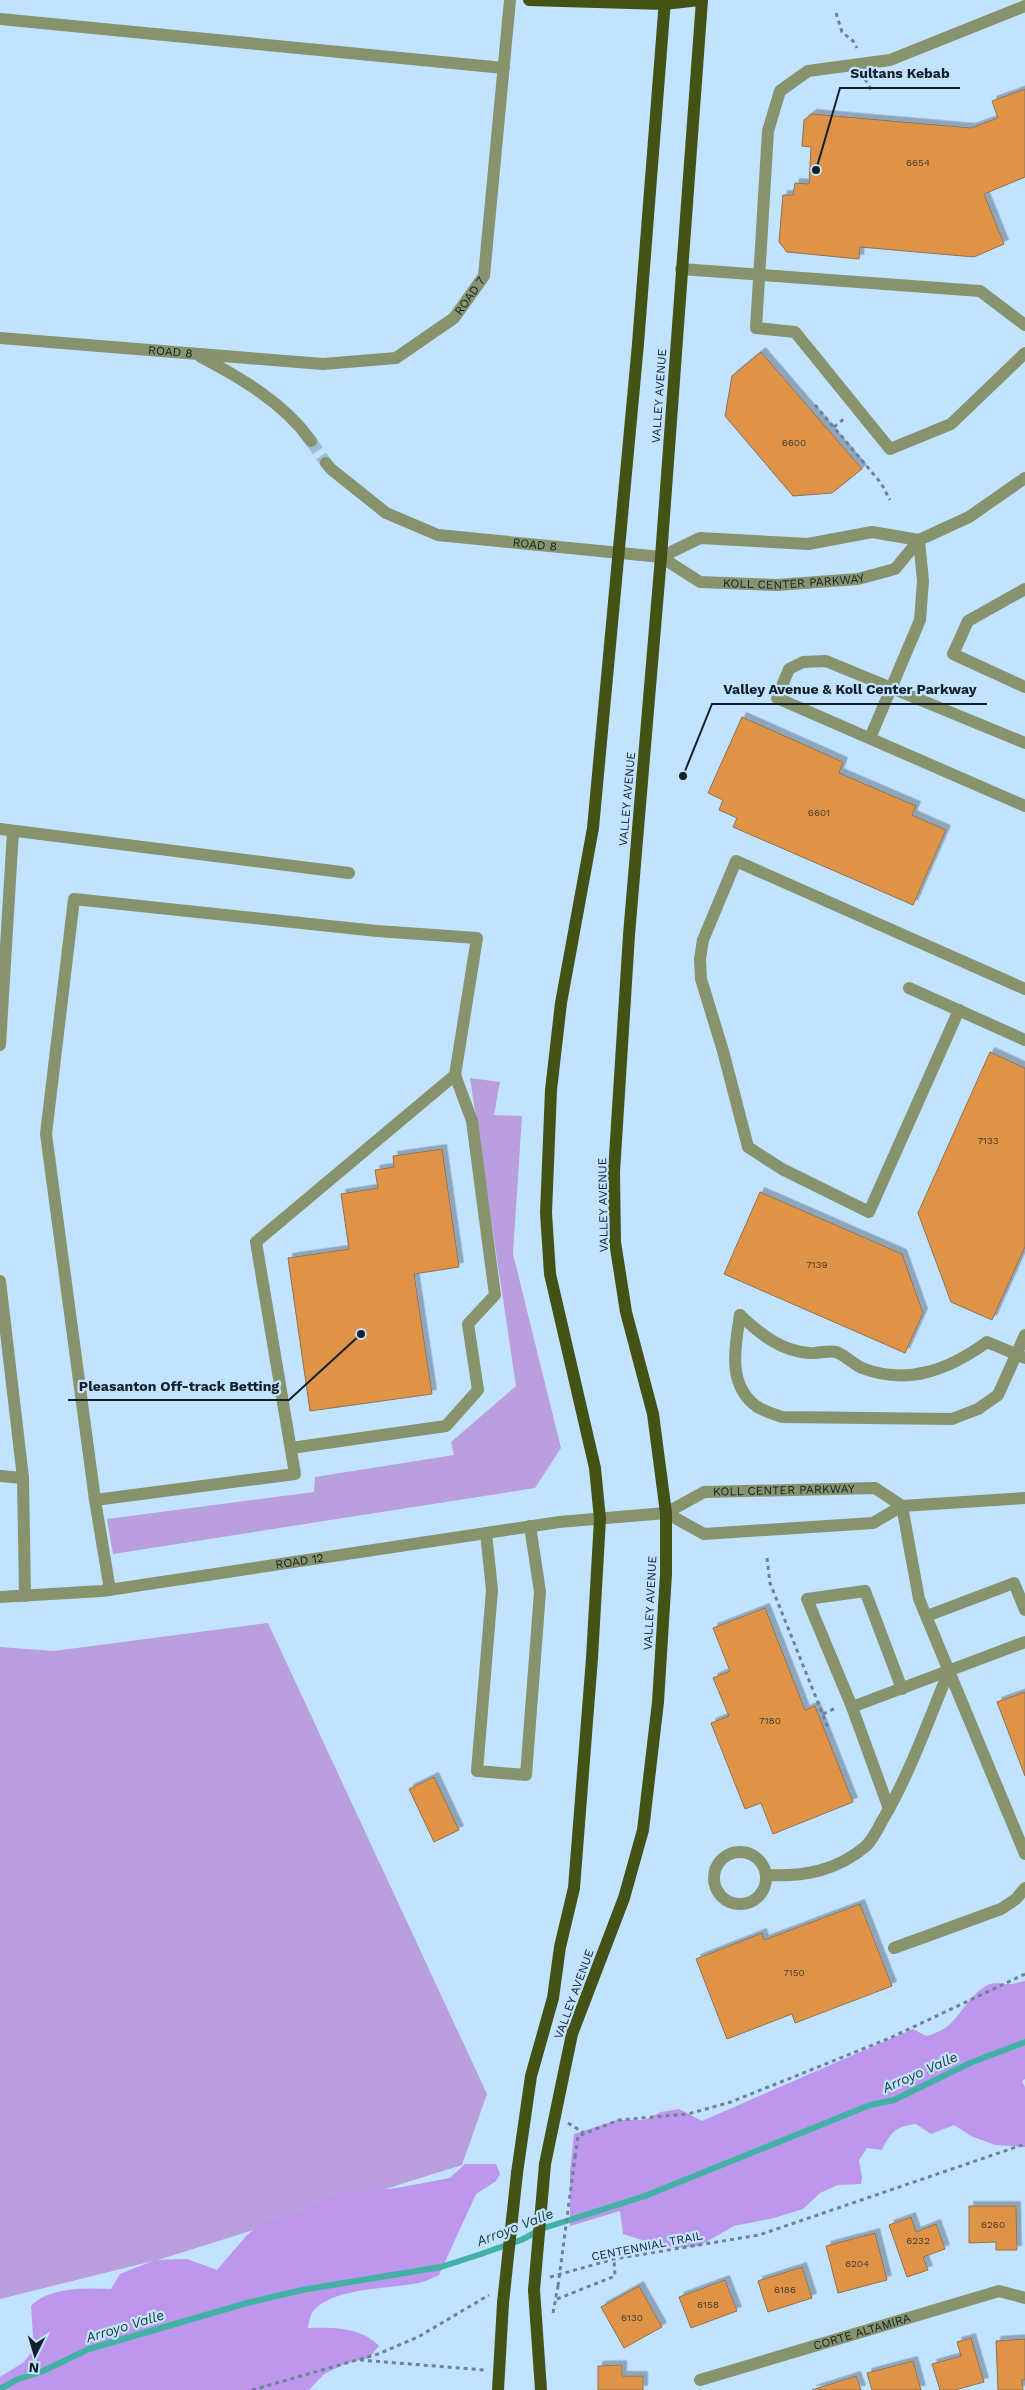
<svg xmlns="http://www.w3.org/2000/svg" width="1025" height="2390" viewBox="0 0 1025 2390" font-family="'Work Sans',sans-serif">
  <defs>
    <filter id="shadow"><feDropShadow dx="4.5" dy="-4.5" stdDeviation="0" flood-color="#0004"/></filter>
  </defs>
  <rect width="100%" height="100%" fill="#c2e3ff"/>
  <!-- green -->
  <g fill="#ba9fde">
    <polygon points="470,1078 500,1082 494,1115 522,1116 513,1254 561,1448 535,1488 113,1554 107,1519 314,1492 315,1477 454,1455 451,1442 516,1386"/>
    <polygon points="268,1623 487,2094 462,2165 161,2259 0,2299 0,1647 54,1651"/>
  </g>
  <!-- forest -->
  <g fill="#bd96ee">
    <path d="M1025,1981V2079L1022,2081L1025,2087V2147L995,2145L971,2136L954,2125L931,2134L916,2124C897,2126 890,2132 882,2150L867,2148L859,2160L862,2177L861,2184L838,2185L820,2193L803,2209L774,2218L734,2226L699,2246L676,2248L655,2244L623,2234L620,2211L570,2226V2172L574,2134L617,2120H645L661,2112L679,2109L702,2121L913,2029L926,2036C960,2028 959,2004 984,1987C991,1981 1001,1984 1010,1984C1015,1984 1020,1982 1025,1981Z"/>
    <path d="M465,2164H496L500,2174L496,2181L476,2194L439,2275C431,2279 422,2283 413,2284C385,2289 335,2288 314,2310C310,2314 309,2323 308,2328C332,2327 362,2327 379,2346L369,2358L347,2363L324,2374L309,2390H0V2377L24,2362L34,2349L31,2306C50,2287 84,2288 111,2289L120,2274L155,2260L187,2259L217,2270L247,2235L262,2223L302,2212L335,2194L397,2188L450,2178Z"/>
  </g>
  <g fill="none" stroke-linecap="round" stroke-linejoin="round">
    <!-- stream -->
    <polyline stroke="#41b2a4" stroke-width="6" points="0,2389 16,2380 43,2371 89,2349 247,2303 302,2290 441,2267 481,2254 521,2240 544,2228 645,2196 870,2105 894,2100 970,2063 1025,2042"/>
  </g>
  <!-- building -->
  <g fill="#de9346" stroke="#8e7157" filter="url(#shadow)">
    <polygon points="1025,89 1025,177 984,194 1004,244 974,257 860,247 859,259 787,252 779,242 783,195 793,195 795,183 809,184 811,147 802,146 804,120 812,114 971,128 998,118 992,101"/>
    <polygon points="761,352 862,469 832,493 793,496 725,416 732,376"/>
    <polygon points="742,717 843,762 839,773 916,806 912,815 946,830 913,905 733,827 737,818 719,810 723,800 708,793"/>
    <polygon points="990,1052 1025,1068 1025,1247 992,1320 951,1302 918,1213"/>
    <polygon points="442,1149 459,1267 414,1274 432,1394 310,1411 288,1258 349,1249 341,1194 378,1188 375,1170 394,1167 393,1156"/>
    <polygon points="760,1192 902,1254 923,1313 905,1353 724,1274"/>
    <polygon points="765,1608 805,1710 815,1706 853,1802 773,1834 761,1803 745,1809 711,1723 729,1716 713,1678 730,1671 713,1628"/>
    <polygon points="1025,1692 1025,1776 997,1702"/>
    <polygon points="434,1777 459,1830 434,1842 409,1789"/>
    <polygon points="860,1904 892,1986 795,2023 792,2014 727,2039 696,1959 762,1933 764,1940"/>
    <polygon points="969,2206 1016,2206 1017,2250 996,2250 996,2242 969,2243"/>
    <polygon points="911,2217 916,2232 936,2224 945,2249 923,2257 928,2270 907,2277 889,2225"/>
    <polygon points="875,2233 887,2280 838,2293 826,2246"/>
    <polygon points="802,2267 812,2298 768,2312 758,2281"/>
    <polygon points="725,2280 737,2311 691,2328 679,2297"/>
    <polygon points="639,2286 662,2327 624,2348 601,2307"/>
    <polygon points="971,2338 984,2382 955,2390 940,2390 932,2364 961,2356 957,2342"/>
    <polygon points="1025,2339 1025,2380 1022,2380 1023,2390 998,2390 996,2341"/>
    <polygon points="913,2361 921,2390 872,2390 867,2373"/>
    <polygon points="622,2365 622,2376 643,2376 643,2390 598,2390 598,2366"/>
    <polygon points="856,2376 861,2390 812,2390"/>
  </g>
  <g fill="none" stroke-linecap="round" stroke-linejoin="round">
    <!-- minor-tunnel -->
    <polyline stroke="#9fbcd5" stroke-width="12" stroke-dasharray="12 6" stroke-linecap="butt" points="311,441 326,463"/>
    <!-- path -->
    <g stroke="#6c8396" stroke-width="3" stroke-dasharray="4 4" stroke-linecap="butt">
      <polyline points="836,13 842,32 853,41 857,48"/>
      <polyline points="865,79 873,93"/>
      <polyline points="815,405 881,483 890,500"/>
      <polyline points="834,427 845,418"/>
      <polyline points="767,1558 770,1583 829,1730"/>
      <polyline points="823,1714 836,1708"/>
      <polyline points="568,2123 584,2133"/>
      <polyline points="575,2157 578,2136 619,2120 688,2114 731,2102 890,2038 1025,1974"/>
      <polyline points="550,2277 614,2259 759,2235 1025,2144"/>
      <polyline points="557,2299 615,2276 614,2259"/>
      <polyline points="553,2313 558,2286"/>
      <polyline points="360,2360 484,2370"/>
      <polyline points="252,2390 378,2354 418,2337 489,2295"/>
    </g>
    <!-- minor -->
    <g stroke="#86936c" stroke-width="12">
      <polyline points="1025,6 890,60 808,71 780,91 768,131 756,328 795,332 890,449 951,424 1025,353"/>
      <polyline points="0,19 504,68"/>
      <polyline points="681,269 980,291 1025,325"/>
      <path id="s1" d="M0,338L323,364L396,358L454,318L484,276L510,0"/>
      <path d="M201,357C241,378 284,403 311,441"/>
      <path id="s2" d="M326,463L331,469L386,513L438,535L661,557L700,582L777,585L858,579L895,569L919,540L969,517L1025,478"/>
      <polyline points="661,557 700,538 808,544 872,532 919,540"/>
      <polyline points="1025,589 968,621 953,654 1025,687"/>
      <polyline points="870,738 920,620 923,581 919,540"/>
      <polyline points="1025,743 826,661 803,662 789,669 777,698 1025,806"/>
      <polyline points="0,829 349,873"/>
      <polyline points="909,988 1025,1040"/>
      <polyline points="959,1010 869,1212 782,1169 748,1147 723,1051 701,979 700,959 703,940 736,861 1025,989"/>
      <polyline points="0,1045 13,831"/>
      <polyline points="0,1281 23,1478 25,1596"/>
      <path d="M740,1315C735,1347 727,1384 756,1406C763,1411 774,1414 782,1417L952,1419L978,1409L998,1395L1025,1335"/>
      <path d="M740,1315C760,1334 781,1351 809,1353C817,1354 828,1350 836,1352C845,1355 853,1364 862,1368C908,1386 950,1369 987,1342L1025,1358"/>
      <polyline points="291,1448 446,1426 478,1390 468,1324 495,1295 472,1121 455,1075"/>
      <polyline points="0,1476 23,1478"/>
      <polyline points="95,1500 295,1474 256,1242 455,1075 477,938 377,931 74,899 46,1134 95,1500 110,1590"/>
      <polyline points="902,1506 919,1599 1025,1854"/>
      <polyline points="666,1513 704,1534 873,1523 902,1506 1025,1498"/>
      <polyline points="486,1533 492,1590 477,1771 526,1775 540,1592 530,1526"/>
      <path id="s3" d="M0,1597L102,1591L559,1522L666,1513L704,1492L875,1488L902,1506"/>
      <polyline points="927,1616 1014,1583 1025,1610"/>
      <polyline points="852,1707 1025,1642"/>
      <polyline points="889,1809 852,1707 807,1599 865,1591 902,1689"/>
      <circle cx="740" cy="1878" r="26"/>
      <path d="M766,1875C803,1877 837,1871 866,1846C872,1840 878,1829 882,1821C910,1774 928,1721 949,1671"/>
      <polyline points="894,1948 1001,1909 1016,1899 1025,1888"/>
      <path id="s4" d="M700,2380L999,2291L1025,2298"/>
    </g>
    <!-- major -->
    <g stroke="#425315" stroke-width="12">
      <polyline points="529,0 664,4 700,0"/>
      <polyline points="545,2164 572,2034 624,1898 643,1830 658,1702 666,1574 666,1513 653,1414 626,1312 615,1242 614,1172 629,935 661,557 702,0"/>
      <polyline points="517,2173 531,2076 553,1998 560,1947 574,1888 592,1658 600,1519 595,1468 550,1274 546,1213 551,1090 561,1003 593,828 638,344 665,0"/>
      <polyline points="534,2290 541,2390"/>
      <polyline points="498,2390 503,2303"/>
    </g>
    <!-- path-bridge -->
    <polyline stroke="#6c8396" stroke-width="3" stroke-dasharray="4 4" stroke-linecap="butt" points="558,2286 575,2157"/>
    <!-- major-bridge -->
    <g stroke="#425315" stroke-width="12">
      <polyline points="534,2290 545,2164"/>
      <polyline points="503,2303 517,2173"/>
    </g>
  </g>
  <g text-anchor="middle" stroke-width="4.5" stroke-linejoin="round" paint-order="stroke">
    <!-- number labels -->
    <g font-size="10" fill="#463e32">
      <text x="918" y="166">6654</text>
      <text x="794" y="446">6600</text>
      <text x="819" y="816">6601</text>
      <text x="988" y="1144">7133</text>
      <text x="817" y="1268">7139</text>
      <text x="770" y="1724">7180</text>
      <text x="794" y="1976">7150</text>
      <text x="993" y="2228">6260</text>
      <text x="918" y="2244">6232</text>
      <text x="857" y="2267">6204</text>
      <text x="785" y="2293">6186</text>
      <text x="708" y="2308">6158</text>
      <text x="632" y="2321">6130</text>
    </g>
    <!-- street labels -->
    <g font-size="12" fill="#14212b" stroke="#c2e3ff">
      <text dy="4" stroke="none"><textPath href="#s1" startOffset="495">ROAD 7</textPath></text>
      <text dy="4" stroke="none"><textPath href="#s1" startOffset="171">ROAD 8</textPath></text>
      <text transform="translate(659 396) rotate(-86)" y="4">VALLEY AVENUE</text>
      <text dy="4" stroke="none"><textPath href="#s2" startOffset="232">ROAD 8</textPath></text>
      <text dy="4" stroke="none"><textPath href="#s2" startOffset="499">KOLL CENTER PARKWAY</textPath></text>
      <text transform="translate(627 799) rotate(-85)" y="4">VALLEY AVENUE</text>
      <text transform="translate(603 1205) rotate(-91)" y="4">VALLEY AVENUE</text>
      <text dy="4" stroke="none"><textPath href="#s3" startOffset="795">KOLL CENTER PARKWAY</textPath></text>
      <text dy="4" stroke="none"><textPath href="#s3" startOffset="302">ROAD 12</textPath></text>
      <text transform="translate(650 1603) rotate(-87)" y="4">VALLEY AVENUE</text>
      <text transform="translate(574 1994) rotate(-70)" y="4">VALLEY AVENUE</text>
      <text transform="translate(647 2246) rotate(-11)" y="4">CENTENNIAL TRAIL</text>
      <text dy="4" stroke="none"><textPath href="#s4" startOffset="169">CORTE ALTAMIRA</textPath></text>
    </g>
    <!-- water labels -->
    <g font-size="14" font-style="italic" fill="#243d3a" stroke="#c2e3ff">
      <text transform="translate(920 2072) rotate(-24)" y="5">Arroyo Valle</text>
      <text transform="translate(515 2227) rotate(-21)" y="5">Arroyo Valle</text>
      <text transform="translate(125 2326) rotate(-17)" y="5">Arroyo Valle</text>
    </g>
  </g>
  <!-- callouts -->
  <path fill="none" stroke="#14212b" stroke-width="2" d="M816 170L840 88H960M683 776L712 704H987M361 1334L289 1400H68"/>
  <g fill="#14212b" stroke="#c2e3ff" stroke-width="2">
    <circle cx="816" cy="170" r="5"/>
    <circle cx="683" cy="776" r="5"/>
    <circle cx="361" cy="1334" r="5"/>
  </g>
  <g font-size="14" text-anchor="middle" font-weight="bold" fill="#14212b" stroke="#c2e3ff" stroke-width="4.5" stroke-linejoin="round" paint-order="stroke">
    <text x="900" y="78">Sultans Kebab</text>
    <text x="850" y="694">Valley Avenue &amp; Koll Center Parkway</text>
    <text x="179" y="1391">Pleasanton Off-track Betting</text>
  </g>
  <!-- north arrow -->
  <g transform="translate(35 2355) rotate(185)" stroke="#c2e3ff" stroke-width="4" paint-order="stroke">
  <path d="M0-4L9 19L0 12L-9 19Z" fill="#14212b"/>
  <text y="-8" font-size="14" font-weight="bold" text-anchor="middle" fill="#14212b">N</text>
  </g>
</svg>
